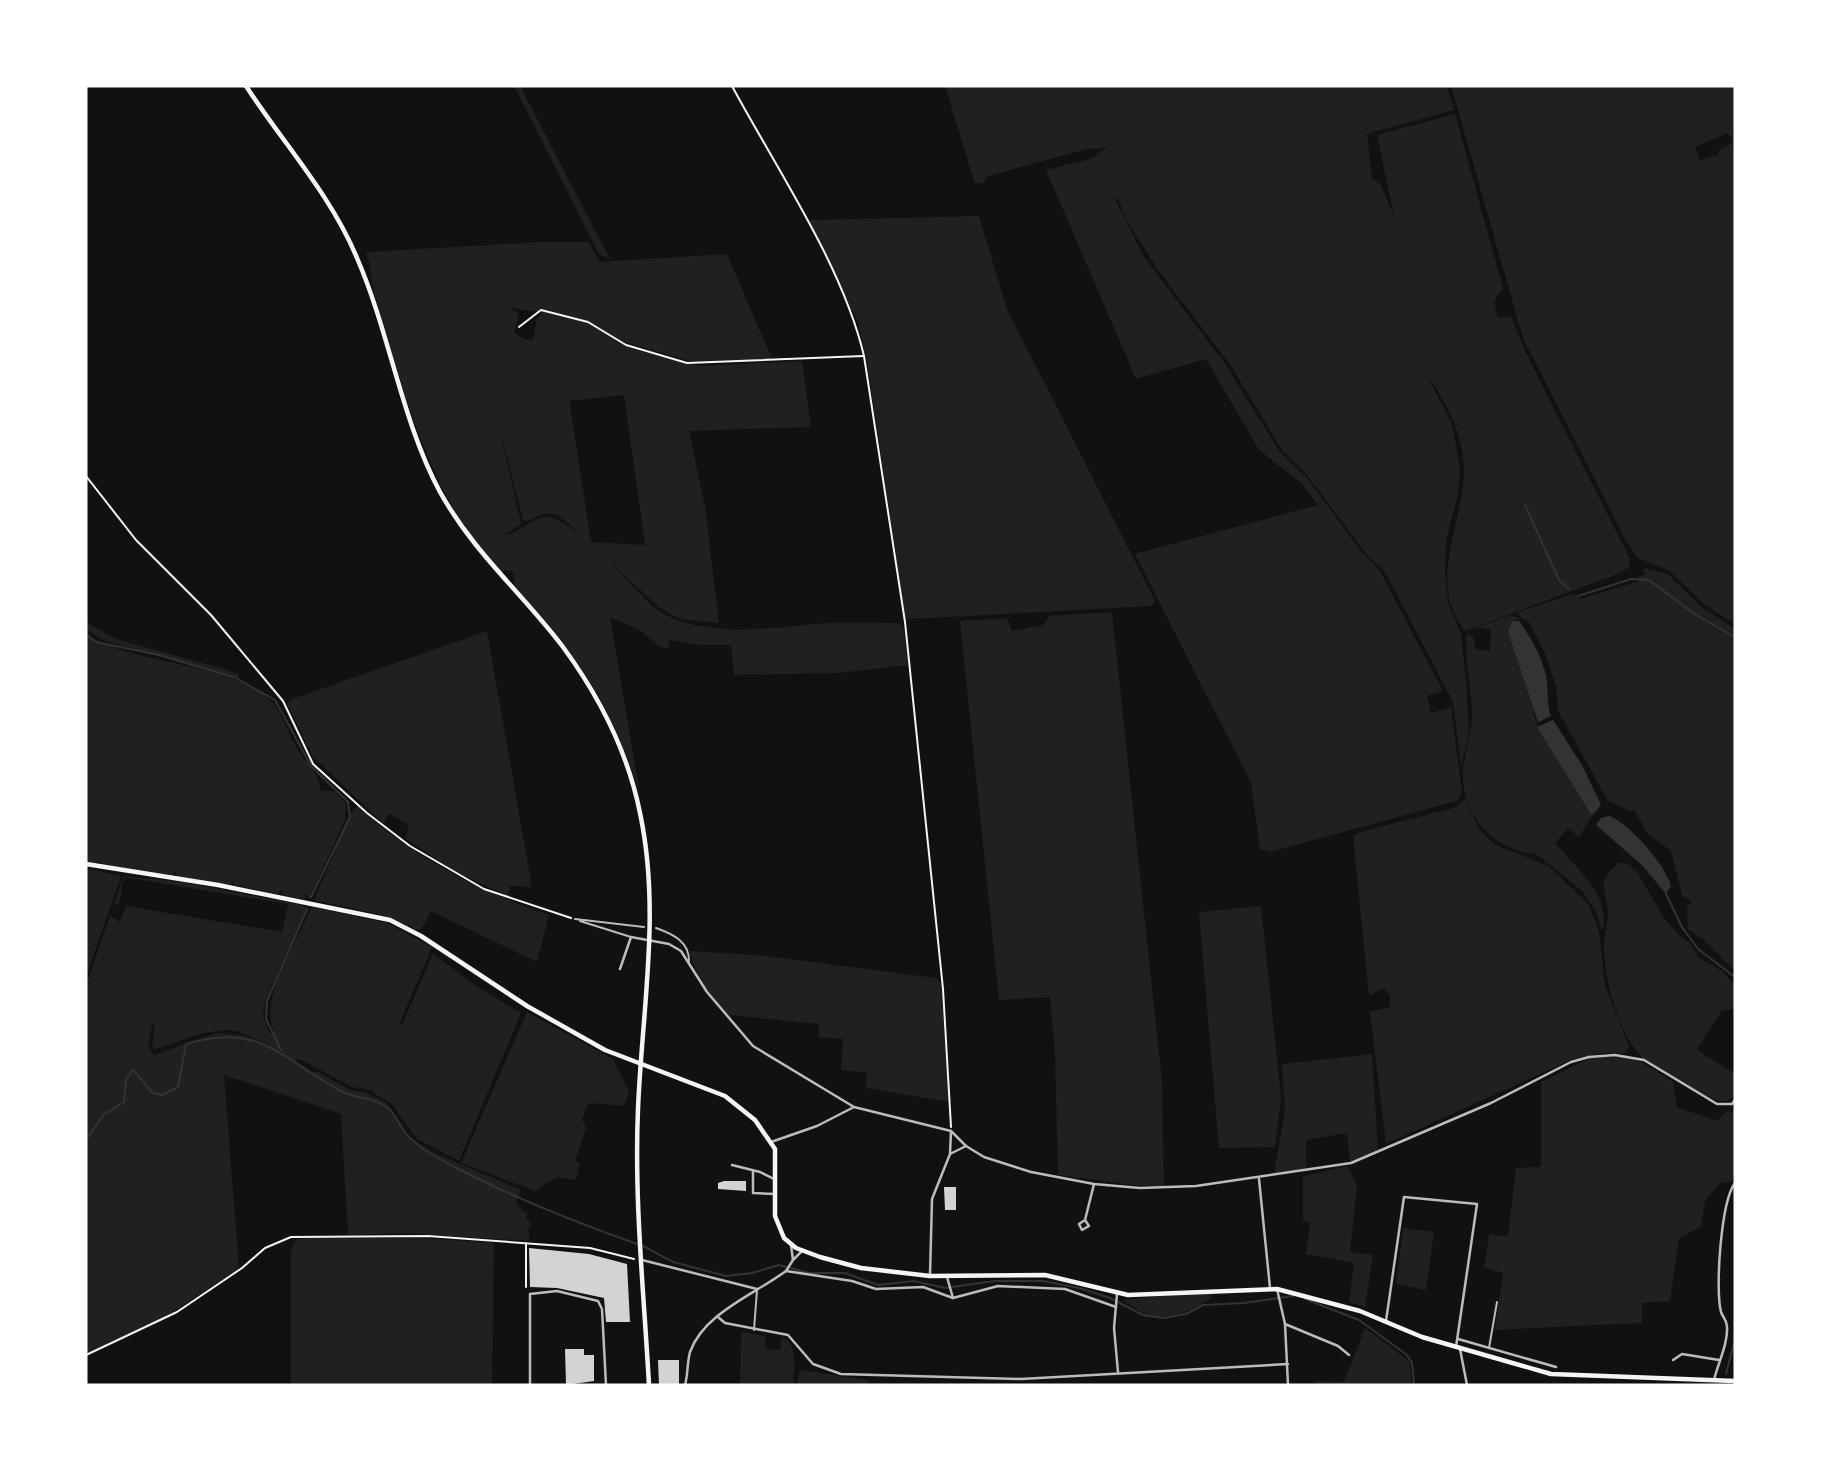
<svg xmlns="http://www.w3.org/2000/svg" width="1821" height="1471" viewBox="0 0 1821 1471" font-family="Roboto,sans-serif">
  <rect width="100%" height="100%" fill="#111"/>
  <!-- green -->
  <g fill="#202020" fill-rule="evenodd">
    <polygon points="514,86 520,86 610,259 599,254"/>
    <path d="M945,86H1447L1454,110L1367,134L1372,177L1381,185L1394,216L1377,135L1455,114L1503,288L1494,301L1498,318L1511,316L1524,349L1630,559L1629,567L1620,573L1465,631C1426,582 1463,524 1464,473C1464,448 1457,427 1446,406C1441,397 1436,385 1429,379L1452,424L1460,467L1458,494L1446,541L1445,572L1448,602L1461,634L1466,680L1469,734L1461,767L1453,702L1385,572L1366,554L1307,475L1282,450L1231,366L1158,270L1125,218L1118,198L1115,199L1144,257L1226,365L1279,451L1307,478L1361,551L1380,571L1443,691L1427,696L1431,713L1451,707L1462,792L1457,801L1270,852L1260,849L1251,783L1135,554L1318,505L1301,483L1259,450L1206,359L1136,379L1046,170L1090,159L1106,148L1087,149L988,176L983,183L975,184Z"/>
    <path d="M1451,86H1735V624L1704,604L1670,571L1638,558L1626,541L1523,338ZM1728,133L1733,142L1719,150L1718,155L1700,160L1695,147Z"/>
    <polygon points="979,216 1007,309 1155,601 1152,606 911,619 905,617 867,362 858,322 808,220"/>
    <path d="M541,242H589L599,262L727,254L772,359L694,362L627,343L635,350L700,366L802,361L811,427L689,431L705,506L719,623L680,619L660,608L559,515L544,513L528,521L523,520L497,417L521,524L504,535C519,535 530,517 547,517C571,516 635,588 653,607C699,641 775,627 828,623C850,622 872,623 894,623L900,624L904,631L908,665L839,673L734,675L731,645H699L670,640L668,649L660,647L640,630L610,617L640,794C611,703 578,656 515,586L513,572L505,570L502,573C429,500 402,384 373,288C370,276 371,264 366,252ZM511,308L542,313L537,319L533,339L526,340L514,333L519,314ZM624,395L645,544V545L591,542L570,405V401Z"/>
    <polygon points="1644,568 1668,574 1700,606 1735,629 1735,971 1703,939 1688,929 1687,908 1692,901 1682,896 1671,851 1648,834 1634,810 1631,812 1608,801 1558,711 1556,686 1544,651 1529,622 1515,613 1573,594 1581,599 1639,581 1639,576 1645,575"/>
    <polygon points="1112,612 1162,1081 1164,1186 1133,1185 1058,1175 1055,1054 1050,997 999,1000 960,621 1007,618 1012,631 1043,625 1050,616"/>
    <path d="M1510,615L1521,619L1512,621L1537,726L1592,816L1579,837L1568,828L1555,843C1575,867 1613,896 1602,931L1596,911L1581,890L1536,854C1497,851 1461,818 1463,772C1464,753 1472,734 1472,714C1472,687 1464,661 1467,634L1473,637L1476,649L1490,651L1491,629L1476,628Z"/>
    <polygon points="86,622 116,639 224,669 239,674 238,679 103,640 86,629"/>
    <polygon points="487,631 532,887 510,886 508,896 453,871 405,838 409,826 389,813 384,824 313,757 287,704 292,699"/>
    <path d="M86,634C136,666 226,662 268,698C282,710 286,730 295,745C304,761 319,772 320,790L335,792L346,803L345,820L309,899L305,894V899L282,895V889L278,894L234,885V880L230,885L177,876L176,871L173,875L100,865V861L96,864L86,861Z"/>
    <polygon points="1465,799 1479,829 1495,845 1549,866 1589,905 1599,932 1605,985 1629,1047 1625,1053 1604,1053 1573,1059 1386,1144 1370,1012 1390,1007 1390,996 1384,988 1369,996 1353,837 1357,833 1457,807"/>
    <path d="M357,806C414,857 476,890 549,915L537,962L431,911L422,928L418,930L382,915L314,900L352,811Z"/>
    <path d="M1619,863H1626L1637,872L1664,918L1679,935L1690,943L1698,957L1722,971L1735,985V1009L1722,1010L1697,1050L1735,1074V1096C1723,1107 1709,1097 1697,1091C1682,1083 1648,1065 1638,1053C1617,1027 1604,979 1604,946C1604,935 1608,925 1608,914C1607,887 1594,883 1619,863Z"/>
    <polygon points="86,868 121,876 86,977"/>
    <path d="M124,876L182,882L302,905L306,909L265,1001L263,1016L270,1034L274,1031C259,996 297,944 310,910L314,907L387,923L432,947L399,1025H402L433,954L476,986L521,1013L459,1161L417,1139L391,1103L373,1093L374,1090L352,1087L302,1060L293,1059L313,1073L316,1071L351,1090L364,1092L387,1103L409,1136L430,1151L521,1190L516,1200L518,1206L528,1214L526,1217L531,1225L528,1230L530,1241L405,1233L348,1235L341,1114L224,1075L239,1268L167,1316L86,1353V985L110,916L120,922L126,906L282,932L288,904L124,877L119,905L114,904L123,877ZM152,1025L155,1026L152,1047L154,1050L199,1034L225,1030L237,1031L269,1044L242,1035L216,1033L154,1055L148,1048Z"/>
    <polygon points="1261,906 1281,1097 1275,1147 1219,1148 1199,912"/>
    <path d="M690,951L759,955L936,978L941,983L949,1102L866,1088L867,1073L841,1070L843,1039L819,1037V1024L729,1015C713,999 694,974 690,951Z"/>
    <polygon points="527,1012 613,1059 629,1091 624,1106 589,1103 582,1119 586,1128 575,1161 580,1163 576,1180 557,1177 535,1191 461,1163"/>
    <polygon points="1372,1054 1378,1150 1350,1162 1347,1133 1306,1140 1306,1169 1274,1173 1285,1110 1282,1064"/>
    <polygon points="1626,1057 1641,1062 1673,1082 1677,1107 1717,1121 1728,1110 1735,1113 1735,1176 1731,1182 1720,1183 1705,1201 1701,1227 1679,1238 1670,1301 1642,1303 1642,1323 1495,1330 1503,1273 1484,1268 1489,1235 1508,1236 1516,1168 1541,1167 1541,1082 1590,1058"/>
    <polygon points="1347,1166 1357,1185 1350,1252 1373,1255 1365,1307 1349,1302 1354,1263 1306,1254 1310,1223 1303,1221 1303,1176"/>
    <polygon points="1403,1228 1434,1232 1426,1290 1396,1284"/>
    <polygon points="299,1238 414,1238 494,1243 492,1385 291,1385 291,1251 293,1243"/>
    <polygon points="1210,1291 1211,1299 1184,1313 1159,1317 1143,1313 1122,1300"/>
    <polygon points="1365,1328 1409,1361 1412,1385 1315,1385 1315,1381 1344,1382"/>
    <path d="M741,1332L765,1336V1349L781,1350V1337C800,1344 793,1368 793,1385H740Z"/>
    <polygon points="800,1370 868,1380 868,1385 797,1385"/>
  </g>
  <!-- water -->
  <g fill="#333">
    <path d="M1512,621H1519C1531,637 1545,662 1547,683C1548,694 1547,706 1551,716L1538,722L1508,632Z"/>
    <polygon points="1553,720 1582,765 1601,805 1592,816 1537,727"/>
    <path d="M1609,816C1628,822 1666,865 1671,886L1666,894L1643,866L1596,825L1601,818Z"/>
  </g>
  <g fill="none" stroke-linecap="round" stroke-linejoin="round">
    <!-- stream -->
    <g stroke="#333" stroke-width="2">
      <polyline points="1525,505 1559,580 1569,589"/>
      <polyline points="1578,596 1631,579 1649,580 1696,615 1735,637"/>
      <polyline points="86,634 96,642 159,655 236,678 275,700 311,766 348,802 350,817 311,897"/>
      <polyline points="1666,894 1682,927 1698,949 1735,977"/>
      <polyline points="281,1050 266,1019 267,1001 307,909"/>
      <path d="M86,1140L103,1115L124,1102L126,1079L133,1070L153,1093L162,1095L178,1087L186,1044C259,1021 283,1060 341,1091C357,1100 371,1095 389,1109C396,1115 399,1125 404,1131C415,1145 431,1155 447,1163C505,1194 575,1222 637,1244"/>
      <polyline points="1735,1200 1735,1233"/>
      <polyline points="643,1246 673,1262 726,1276 752,1273 779,1265 809,1273 845,1273 878,1285 914,1281 945,1288 995,1281 1043,1281 1079,1288 1110,1298 1143,1315 1164,1318 1186,1314 1203,1305 1244,1303 1293,1296"/>
      <polyline points="1305,1299 1359,1320 1407,1355 1412,1363 1414,1385"/>
      <polyline points="1726,1374 1735,1339"/>
    </g>
  </g>
  <!-- building -->
  <g fill="#d3d3d3">
    <polygon points="724,1181 746,1181 746,1191 718,1189 718,1183"/>
    <polygon points="944,1187 956,1187 956,1210 945,1210"/>
    <polygon points="529,1248 589,1254 627,1264 630,1322 606,1322 604,1298 557,1288 530,1287"/>
    <polygon points="565,1349 584,1349 584,1355 594,1355 594,1381 566,1385"/>
    <polygon points="658,1360 679,1360 679,1385 659,1385"/>
  </g>
  <g fill="none" stroke-linecap="round" stroke-linejoin="round">
    <!-- path -->
    <g stroke="#f5f5f5" stroke-width="2">
      <path d="M732,86C776,168 843,266 864,356L905,622L943,989L951,1127"/>
      <polyline points="519,327 541,310 588,322 626,345 687,363 863,356"/>
      <polyline points="86,476 136,540 211,615 283,701 313,764 367,813 410,846 484,889 571,918"/>
      <polyline points="526,1287 526,1243"/>
      <polyline points="86,1355 177,1312 242,1268 265,1248 291,1237 428,1236 590,1248 634,1259"/>
    </g>
    <!-- service -->
    <g stroke="#bcbcbc" stroke-width="2">
      <polyline points="575,919 644,927"/>
      <polyline points="580,921 631,937"/>
      <path d="M656,928C673,934 690,942 689,962"/>
      <polyline points="754,1330 757,1290"/>
      <polyline points="1489,1348 1497,1302"/>
    </g>
    <!-- minor -->
    <g stroke="#bcbcbc" stroke-width="2.5">
      <polyline points="620,969 631,937 669,944 681,951 707,992 753,1046 854,1107 951,1131 966,1146 984,1157 1031,1172 1094,1184 1140,1188 1196,1186 1351,1163 1491,1103 1571,1062 1589,1057 1615,1055 1644,1060 1717,1104 1732,1104 1735,1100"/>
      <polyline points="771,1142 817,1126 854,1107"/>
      <polyline points="950,1154 966,1146"/>
      <polyline points="732,1165 760,1172 774,1179"/>
      <polyline points="753,1171 753,1193 775,1194"/>
      <polyline points="1259,1179 1270,1288"/>
      <polyline points="1085,1220 1089,1226 1082,1230 1079,1224 1085,1220 1094,1184"/>
      <polyline points="642,1260 757,1289"/>
      <polyline points="793,1260 803,1250"/>
      <polyline points="786,1271 852,1281 876,1289 923,1287 953,1298 998,1286 1065,1289 1116,1307"/>
      <polyline points="930,1275 932,1199 950,1154 951,1131"/>
      <polyline points="947,1277 953,1298"/>
      <polyline points="1277,1289 1285,1324 1288,1385"/>
      <polyline points="1117,1294 1114,1328 1118,1372"/>
      <polyline points="718,1317 725,1323 788,1335 813,1364 841,1374 1021,1379 1288,1364"/>
      <polyline points="1386,1321 1404,1197 1477,1204 1456,1347"/>
      <polyline points="1285,1324 1338,1346 1349,1355"/>
      <polyline points="1458,1339 1556,1367"/>
      <polyline points="1460,1349 1467,1385"/>
      <polyline points="1673,1360 1682,1354 1719,1360"/>
      <path d="M1714,1380C1718,1363 1728,1344 1727,1327C1727,1320 1723,1318 1721,1312C1715,1289 1721,1201 1735,1183"/>
      <polyline points="530,1385 530,1294 557,1291 598,1301 602,1309 606,1385"/>
      <path d="M685,1385C688,1375 687,1363 690,1352C704,1313 755,1294 786,1271L793,1260L791,1245"/>
    </g>
    <!-- secondary -->
    <g stroke="#f5f5f5" stroke-width="4.5">
      <path d="M246,86C283,143 331,195 357,258C390,334 401,419 440,492C474,553 522,593 563,647C599,696 628,753 640,813C661,911 642,1010 638,1109C634,1201 644,1294 649,1385"/>
      <polyline points="86,864 218,885 390,920 421,936 527,1006 605,1050 725,1096 755,1120 775,1149 775,1216 784,1238 796,1248 820,1257 861,1268 930,1276 1045,1275 1128,1295 1277,1289 1360,1311 1422,1337 1551,1374 1735,1381"/>
    </g>
  </g>
  <!-- border -->
  <rect width="1821" height="1471" fill="none" stroke="#ffffff" stroke-width="175"/>
</svg>
